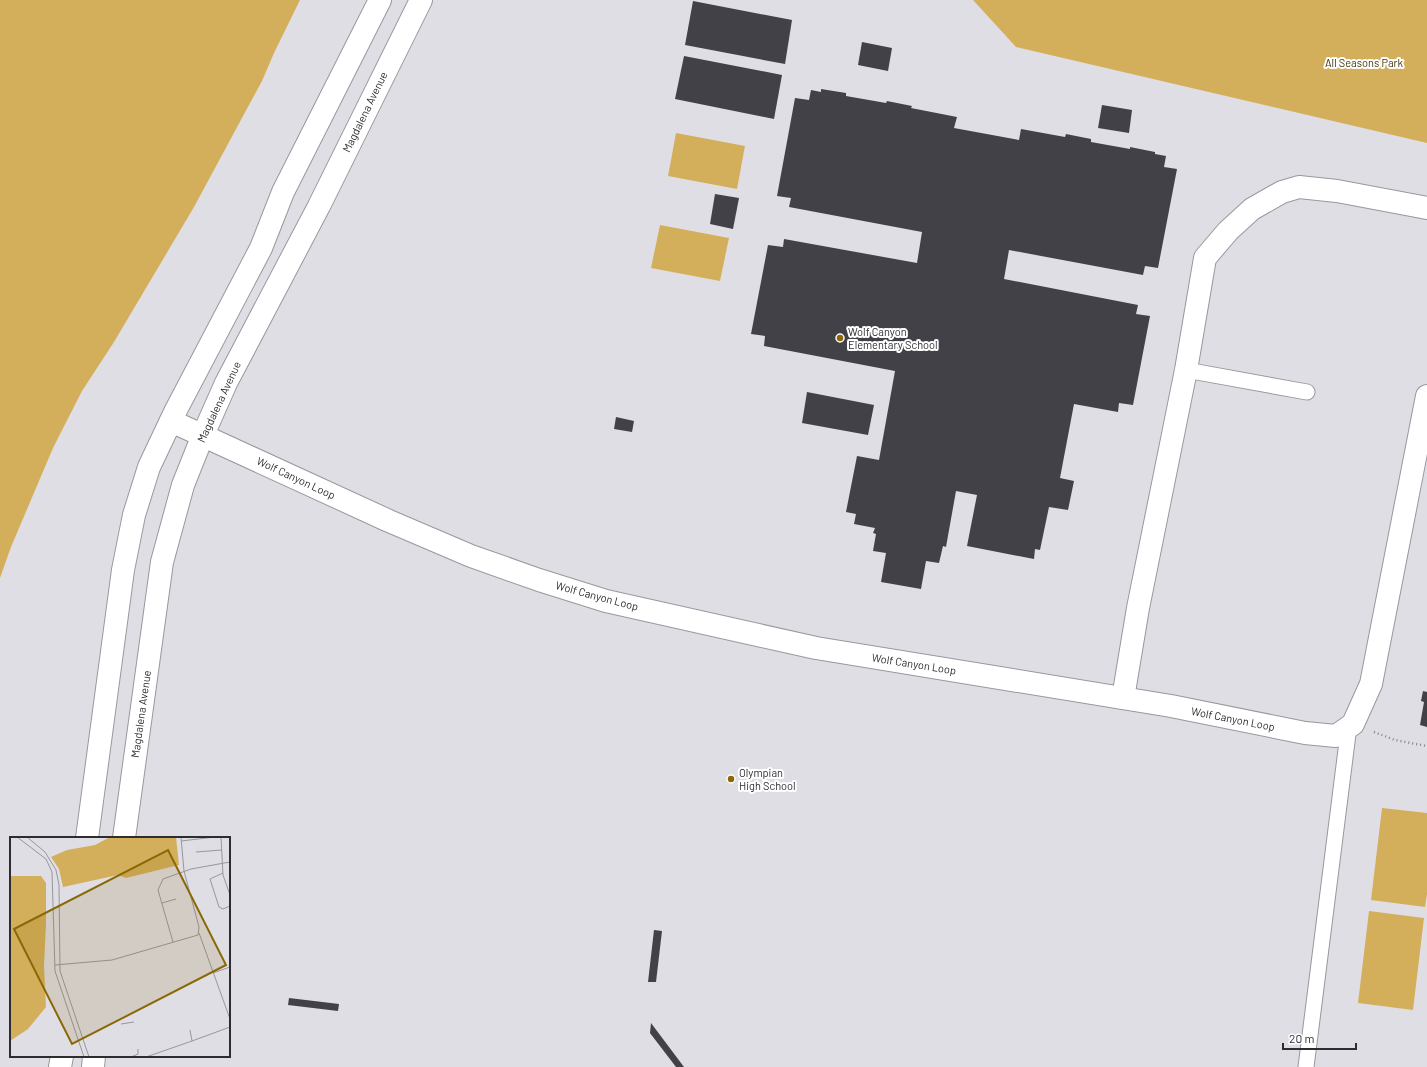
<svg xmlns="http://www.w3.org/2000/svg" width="1427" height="1067" viewBox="0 0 1427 1067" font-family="Barlow,sans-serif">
  <rect width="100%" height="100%" fill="#e0dee5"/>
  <!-- green -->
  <g fill="#d4af5b">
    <polygon points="0,0 300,0 274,53 262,81 194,207 114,342 82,391 53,448 11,547 0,578"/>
    <polygon points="973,0 1427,0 1427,143 1016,47"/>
    <polygon points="676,133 745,146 737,189 668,176"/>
    <polygon points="660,225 729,238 720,281 651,268"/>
    <polygon points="1382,808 1427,813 1427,894 1425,907 1371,900"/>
    <polygon points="1369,911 1424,918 1413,1010 1358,1003"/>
  </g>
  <!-- building -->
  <g fill="#424147">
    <polygon points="693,1 792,20 785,64 685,45"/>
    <polygon points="862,42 892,48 888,71 858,65"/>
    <polygon points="684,56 782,75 774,119 675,99"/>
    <polygon points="821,89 846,93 846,96 886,103 887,101 912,106 911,108 957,117 954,128 1019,140 1021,129 1065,137 1066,134 1091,139 1091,142 1130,149 1130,147 1155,152 1155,154 1166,156 1164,167 1177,169 1158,268 1145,266 1143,275 1009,250 1004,279 1138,305 1136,314 1150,316 1133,405 1119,403 1118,412 1074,404 1060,478 1074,481 1068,510 1049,507 1040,550 1035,549 1034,559 967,546 977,495 956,491 946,547 943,546 939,563 926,561 921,589 881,582 886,553 873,551 876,534 873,533 875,528 854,524 856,514 846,512 857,456 879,460 895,371 764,346 765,336 751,334 768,245 783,247 784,239 917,263 922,232 789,207 791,198 777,196 795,98 809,100 811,90 821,92"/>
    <polygon points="1102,105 1132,110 1129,133 1098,128"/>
    <polygon points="715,194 739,198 733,229 710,224"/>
    <polygon points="807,392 874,405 868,435 802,423"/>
    <polygon points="616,417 634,421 632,432 614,429"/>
    <polygon points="1423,691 1427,692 1427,727 1420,725 1424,702 1421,701"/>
    <polygon points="654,930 662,931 656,982 648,982"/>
    <polygon points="289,998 339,1004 338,1011 288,1005"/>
    <polygon points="651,1023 684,1067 676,1067 650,1033"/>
  </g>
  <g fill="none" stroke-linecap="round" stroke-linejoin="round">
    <!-- lane casing -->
    <g stroke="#99979e" stroke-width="17">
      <g id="lane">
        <polyline points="1186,370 1307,392"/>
        <polyline points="1306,1067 1349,726"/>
      </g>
    </g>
    <!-- street casing -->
    <g stroke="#99979e" stroke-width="24">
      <polyline id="street" points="1123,698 1138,608 1186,370 1205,258 1228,231 1252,209 1282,192 1299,187 1337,191 1427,208"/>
    </g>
    <!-- secondary casing -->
    <g stroke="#99979e" stroke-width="24">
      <g id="secondary">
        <polyline points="171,421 389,521 471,556 539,580 606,601 816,648 1171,706 1305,733 1336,736 1353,724 1371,684 1427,396"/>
        <polyline points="87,838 123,570 134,515 149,467 176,410 261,248 283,192 380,0"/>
        <polyline points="124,838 162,562 183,485 203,435 226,383 319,206 421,0"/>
        <polyline points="60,1067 62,1056"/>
        <polyline points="93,1067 94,1056"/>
      </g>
    </g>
    <!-- path -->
    <polyline stroke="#868489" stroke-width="2.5" stroke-dasharray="1 3" stroke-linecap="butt" points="1374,732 1395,740 1427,746"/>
    <!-- lane -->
    <use href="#lane" stroke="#fff" stroke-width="15"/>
    <!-- street -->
    <use href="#street" stroke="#fff" stroke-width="22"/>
    <!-- secondary -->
    <use href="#secondary" stroke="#fff" stroke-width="22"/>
  </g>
  <!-- markers -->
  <g fill="#8a6806" stroke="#fff" stroke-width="1.5">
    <circle cx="840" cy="338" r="4"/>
    <circle cx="731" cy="779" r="4"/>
  </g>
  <g text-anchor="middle" stroke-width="4" stroke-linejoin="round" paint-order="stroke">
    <!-- park labels -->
    <g font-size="11" fill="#45340b" stroke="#fff">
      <text x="1364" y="67">All Seasons Park</text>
    </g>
    <!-- street labels -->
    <g font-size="11" fill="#2d2c2f" stroke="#fff">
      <text transform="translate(365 112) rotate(-64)" y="4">Magdalena Avenue</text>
      <text transform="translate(219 402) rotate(-65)" y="4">Magdalena Avenue</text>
      <text transform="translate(296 478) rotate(25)" y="4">Wolf Canyon Loop</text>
      <text transform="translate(597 596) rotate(15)" y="4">Wolf Canyon Loop</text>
      <text transform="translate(914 664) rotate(9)" y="4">Wolf Canyon Loop</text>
      <text transform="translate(141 714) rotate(-82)" y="4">Magdalena Avenue</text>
      <text transform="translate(1233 719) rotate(11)" y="4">Wolf Canyon Loop</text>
    </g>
    <!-- poi labels -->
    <g font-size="11" fill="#2d2c2f" stroke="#fff" text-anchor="start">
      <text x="848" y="336">Wolf Canyon<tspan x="848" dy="13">Elementary School</tspan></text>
      <text x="739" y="777">Olympian<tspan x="739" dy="13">High School</tspan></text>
    </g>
  </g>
  <!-- overview -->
  <g transform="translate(10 837)">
    <rect width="220" height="220" fill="#e0dee5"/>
    <path d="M100,0H166L169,28L116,41L108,38L53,50L49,32L41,20L57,13L85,8ZM0,39H31L36,46V86L34,129L36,170L18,192L0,204Z" fill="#d4af5b"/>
    <path fill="none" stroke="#98979c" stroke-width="1" d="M7,0L36,22L42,35L45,134L74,220M17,0L35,15L46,33L49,48L50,134L79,220M211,0L213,38L220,58M171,4L205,0M186,15L212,13M213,36L200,42L209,70L213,72L220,69M152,66L166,62M189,96L220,182M163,105L148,53L153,42L181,32L220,25M45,128L102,123L188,98L189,90L174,34L171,0M203,136L220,130M111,187L124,185M182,204L220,190M121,220L128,217V212M136,220L182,204L180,193"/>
    <path fill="#8a6806" fill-opacity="0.15" stroke="#8a6806" stroke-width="2" d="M158,13L216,128L62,207L4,92Z"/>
    <rect width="220" height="220" fill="none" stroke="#2d2c2f" stroke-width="2"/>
  </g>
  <!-- scale -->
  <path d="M1283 1043v6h73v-6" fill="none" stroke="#2d2c2f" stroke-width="2"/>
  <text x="1289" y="1043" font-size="12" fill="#2d2c2f" stroke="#ffffff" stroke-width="3" paint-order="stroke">20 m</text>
</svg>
